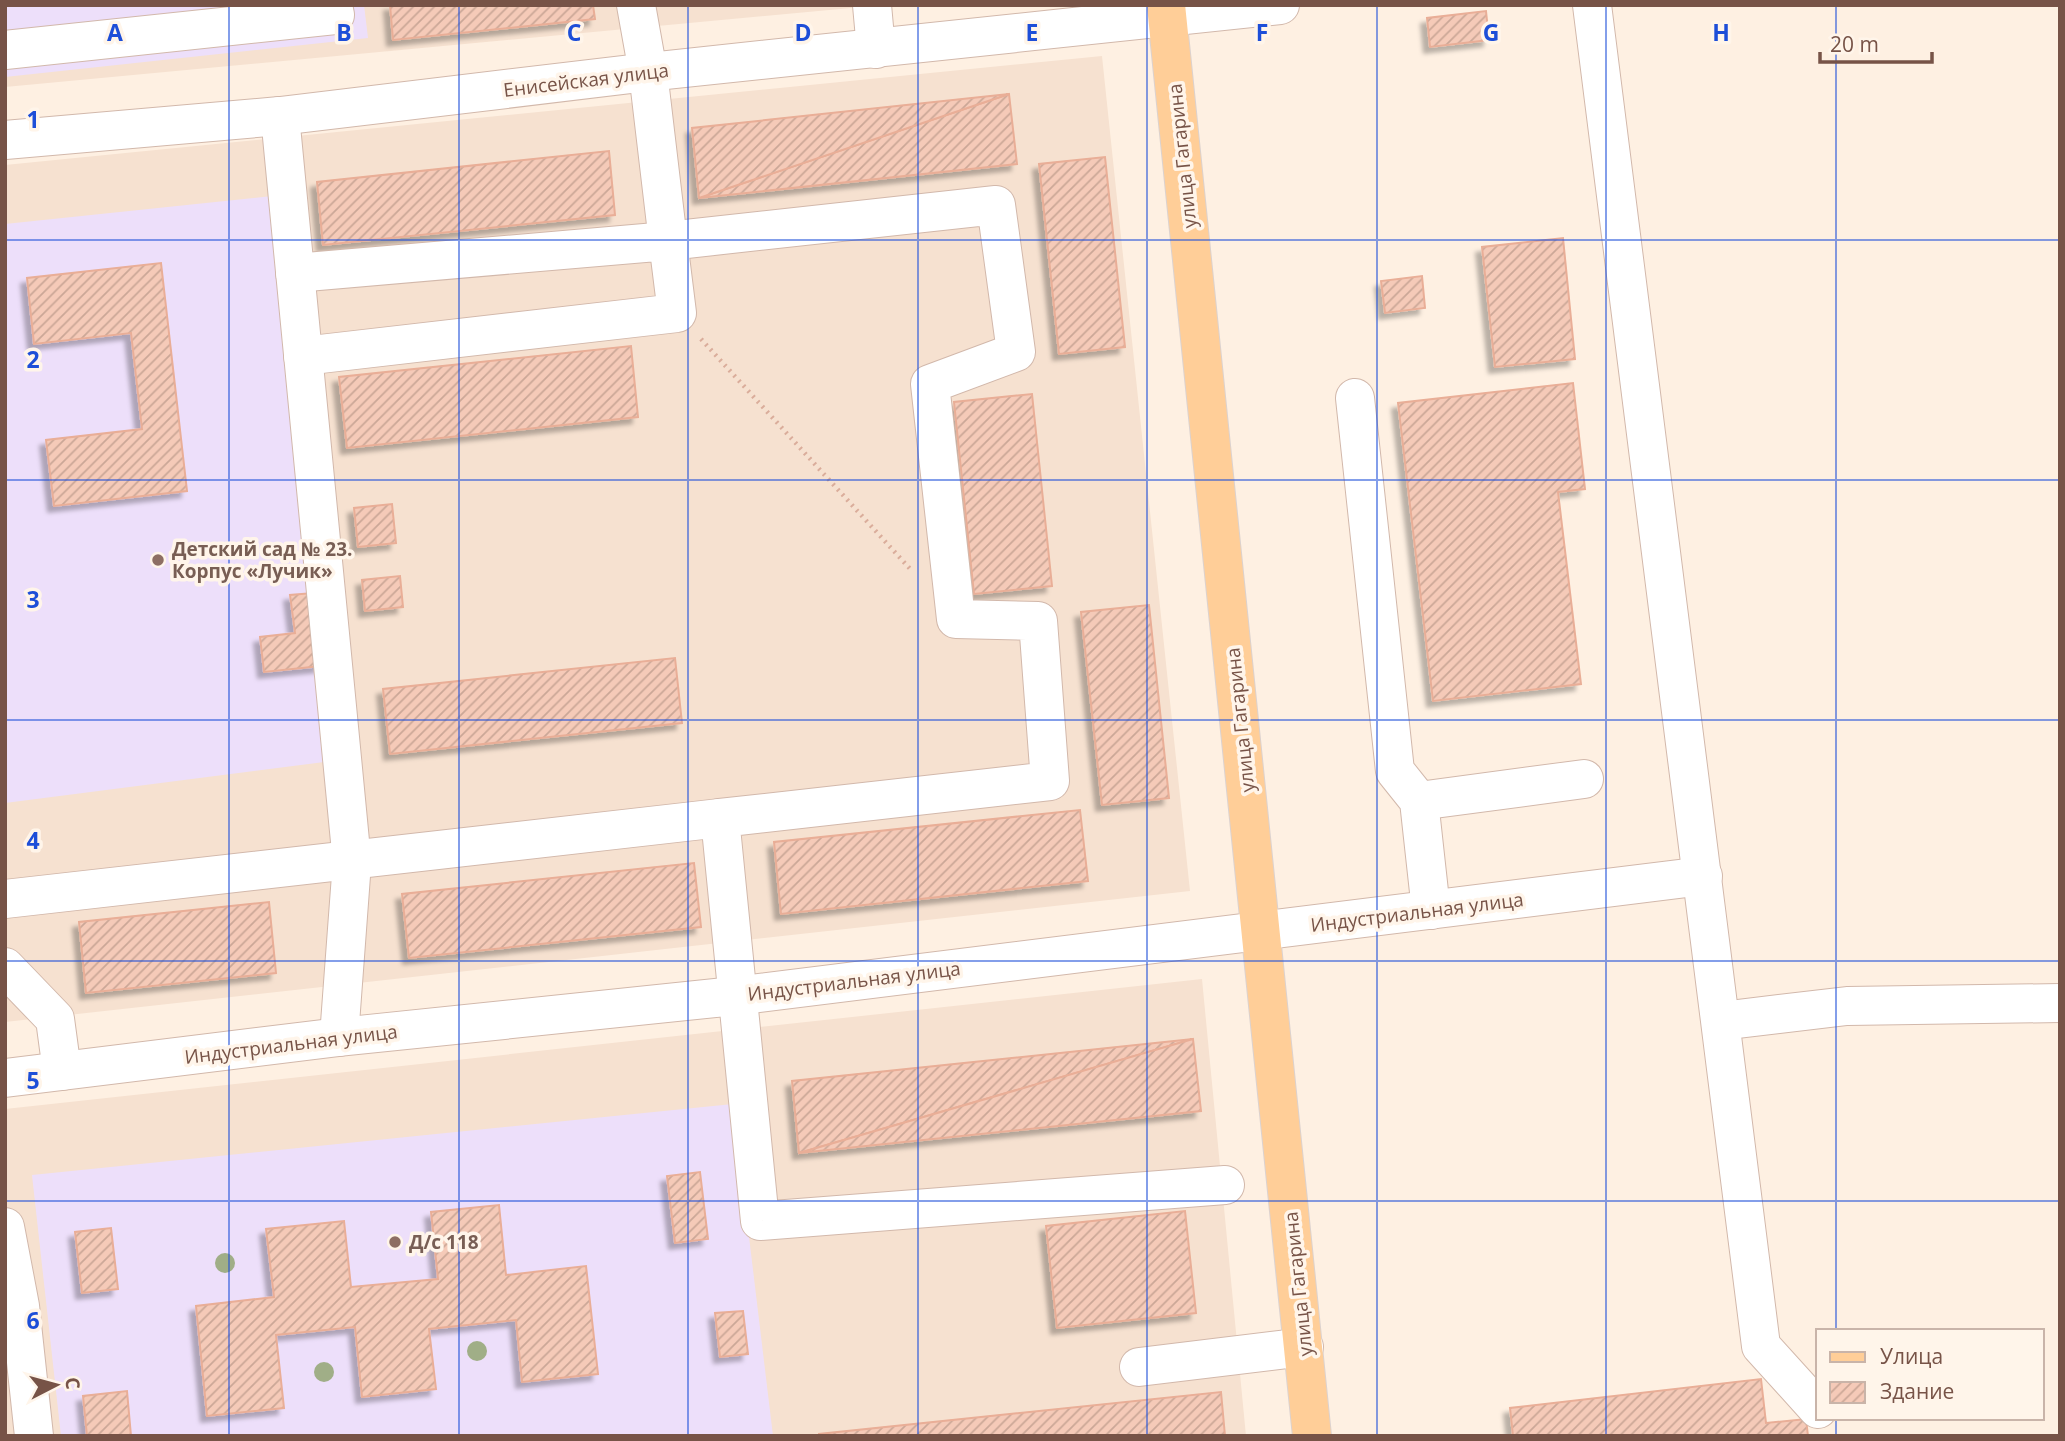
<svg xmlns="http://www.w3.org/2000/svg" width="2065" height="1441" viewBox="0 0 2065 1441" font-family="'Open Sans',sans-serif">
  <defs>
    <pattern id="building-hatch" width="6" height="6" patternUnits="userSpaceOnUse" patternTransform="scale(1.75)"><rect width="6" height="6" fill="#f5cab8"/><path d="M-1 1l2-2M0 6l6-6M5 7l2-2" fill="none" stroke="#cba797"/></pattern>
    <filter id="shadow"><feDropShadow dx="-6" dy="6" stdDeviation="2" flood-color="#0004"/></filter>
  </defs>
  <rect width="100%" height="100%" fill="#fef0e2"/>
  <!-- residential -->
  <g fill="#f6e1d0">
    <polygon points="5,5 883,5 5,87"/>
    <polygon points="1102,56 1190,891 5,1022 5,165"/>
    <polygon points="1202,979 1246,1436 5,1436 5,1109"/>
  </g>
  <!-- education -->
  <g fill="#eddffa">
    <polygon points="5,5 364,5 368,38 5,77"/>
    <polygon points="272,196 332,761 5,803 5,224"/>
    <polygon points="733,1104 773,1436 61,1436 32,1175"/>
  </g>
  <!-- building -->
  <g fill="url(#building-hatch)" stroke="#e9ae97" stroke-width="2" filter="url(#shadow)">
    <polygon points="390,5 593,5 595,19 393,40"/>
    <polygon points="1486,11 1489,40 1430,47 1427,18"/>
    <polygon points="1009,94 1017,164 699,198"/>
    <polygon points="1009,94 699,198 692,128"/>
    <polygon points="609,151 615,215 323,245 317,182"/>
    <polygon points="1105,157 1125,347 1059,354 1039,164"/>
    <polygon points="1563,238 1575,359 1495,367 1482,247"/>
    <polygon points="161,263 187,491 54,506 46,440 142,429 131,333 34,344 27,278"/>
    <polygon points="1422,276 1425,308 1385,313 1381,281"/>
    <polygon points="631,346 638,417 347,448 339,377"/>
    <polygon points="1573,383 1585,489 1558,492 1581,684 1433,701 1398,403"/>
    <polygon points="1032,394 1052,586 974,594 954,402"/>
    <polygon points="392,504 396,543 358,547 354,508"/>
    <polygon points="400,576 403,607 365,611 362,580"/>
    <polygon points="313,593 321,666 264,672 260,637 295,633 290,595"/>
    <polygon points="1149,605 1169,798 1102,805 1081,612"/>
    <polygon points="675,658 682,723 390,754 383,689"/>
    <polygon points="1080,810 1088,881 781,914 774,842"/>
    <polygon points="694,863 701,927 409,958 402,894"/>
    <polygon points="269,902 276,973 86,993 79,922"/>
    <polygon points="1193,1039 799,1153 792,1081"/>
    <polygon points="1193,1039 1201,1111 799,1153"/>
    <polygon points="700,1172 708,1239 675,1243 667,1176"/>
    <polygon points="499,1205 506,1275 586,1266 598,1374 522,1382 516,1320 429,1329 436,1389 362,1397 355,1327 276,1335 284,1408 207,1416 196,1306 274,1297 266,1229 344,1221 351,1287 438,1279 431,1212"/>
    <polygon points="1185,1211 1196,1313 1057,1328 1046,1226"/>
    <polygon points="111,1228 118,1289 82,1293 75,1232"/>
    <polygon points="743,1311 748,1354 720,1357 715,1313"/>
    <polygon points="1761,1379 1766,1423 1806,1419 1808,1436 1513,1436 1510,1408"/>
    <polygon points="127,1391 131,1436 87,1436 83,1396"/>
    <polygon points="1221,1392 1225,1436 819,1436 819,1434"/>
  </g>
  <g fill="none" stroke-linecap="round" stroke-linejoin="round">
    <!-- minor casing -->
    <g stroke="#d2b8ab" stroke-width="40">
      <g id="minor">
        <polyline points="636,5 648,72 668,241 996,205 1016,352 930,384 956,619 1038,621 1050,781 720,818 760,1221 1225,1185"/>
        <polyline points="872,5 876,49"/>
        <polyline points="1592,5 1761,1346 1818,1409"/>
        <polyline points="5,50 335,15 333,5"/>
        <polyline points="280,116 352,862 339,1037"/>
        <polyline points="5,140 280,116 648,72 1280,5"/>
        <polyline points="295,273 668,241 677,313 303,356"/>
        <polyline points="1355,398 1395,771 1419,801 1431,910"/>
        <polyline points="1419,801 1584,779"/>
        <polyline points="5,899 720,818"/>
        <polyline points="5,967 55,1019 62,1071"/>
        <polyline points="1721,1021 1847,1006 2060,1003"/>
        <polyline points="5,1078 339,1037 735,996 1703,876"/>
        <polyline points="5,1227 20,1306 34,1436"/>
        <polyline points="1139,1367 1304,1347"/>
      </g>
    </g>
    <!-- major casing -->
    <g stroke="#dcd2cf" stroke-width="40">
      <polyline id="major" points="1166,5 1312,1436"/>
    </g>
    <!-- path -->
    <polyline stroke="#daad9b" stroke-width="4.5" stroke-dasharray="2 5" stroke-linecap="butt" points="701,339 912,571"/>
    <!-- minor -->
    <use href="#minor" stroke="#fff" stroke-width="38"/>
    <!-- major -->
    <use href="#major" stroke="#ffce98" stroke-width="38"/>
  </g>
  <!-- trees -->
  <g fill="#a0ae87">
    <circle cx="225" cy="1263" r="10"/>
    <circle cx="477" cy="1351" r="10"/>
    <circle cx="324" cy="1372" r="10"/>
  </g>
  <!-- grid -->
  <path fill="none" stroke="#1d4ed8" stroke-width="2" stroke-opacity="0.55" d="M229,5V1436M459,5V1436M688,5V1436M918,5V1436M1147,5V1436M1377,5V1436M1606,5V1436M1836,5V1331M5,240H2060M5,480H2060M5,720H2060M5,961H2060M5,1201H2060M1836,1418V1436"/>
  <!-- markers -->
  <g fill="#8d6e63" stroke="#fff5ea" stroke-width="2.5">
    <circle cx="158" cy="560" r="7"/>
    <circle cx="395" cy="1242" r="7"/>
  </g>
  <g text-anchor="middle" stroke-width="7" stroke-linejoin="round" paint-order="stroke">
    <!-- street labels -->
    <g font-size="19" fill="#775347" stroke="#fff5ea">
      <text transform="translate(586 80) rotate(-7)" y="7">Енисейская улица</text>
      <text transform="translate(1182 156) rotate(-96)" y="7">улица Гагарина</text>
      <text transform="translate(1240 720) rotate(-96)" y="7">улица Гагарина</text>
      <text transform="translate(1417 912) rotate(-7)" y="7">Индустриальная улица</text>
      <text transform="translate(854 981) rotate(-7)" y="7">Индустриальная улица</text>
      <text transform="translate(291 1044) rotate(-7)" y="7">Индустриальная улица</text>
      <text transform="translate(1298 1284) rotate(-96)" y="7">улица Гагарина</text>
    </g>
    <!-- education labels -->
    <g font-size="19" font-weight="bold" fill="#785e54" stroke="#fff5ea" text-anchor="start">
      <text x="172" y="556">Детский сад № 23.<tspan x="172" dy="22">Корпус «Лучик»</tspan></text>
      <text x="409" y="1249">Д/с 118</text>
    </g>
  </g>
  <g font-size="23" text-anchor="middle" font-weight="bold" fill="#1d4ed8" stroke="#fff5ea" stroke-width="7" stroke-linejoin="round" paint-order="stroke">
    <text x="115" y="41">A</text>
    <text x="344" y="41">B</text>
    <text x="574" y="41">C</text>
    <text x="803" y="41">D</text>
    <text x="1032" y="41">E</text>
    <text x="1262" y="41">F</text>
    <text x="1491" y="41">G</text>
    <text x="1721" y="41">H</text>
    <text x="33" y="128">1</text>
    <text x="33" y="368">2</text>
    <text x="33" y="608">3</text>
    <text x="33" y="849">4</text>
    <text x="33" y="1089">5</text>
    <text x="33" y="1329">6</text>
  </g>
  <!-- border -->
  <rect width="2065" height="1441" fill="none" stroke="#775347" stroke-width="14"/>
  <!-- legend -->
  <rect x="1816" y="1329" width="228" height="91" fill="#fff5ea" stroke="#c9b4a9" stroke-width="2"/>
  <rect x="1830" y="1352" width="35" height="10" fill="#ffce98" stroke="#c9b4a9" stroke-width="2"/>
  <text x="1880" y="1364" font-size="21" fill="#775347">Улица</text>
  <rect x="1830" y="1382" width="35" height="21" fill="url(#building-hatch)" stroke="#c9b4a9" stroke-width="2"/>
  <text x="1880" y="1399" font-size="21" fill="#775347">Здание</text>
  <!-- north arrow -->
  <g transform="translate(56 1385) rotate(84)" stroke="#fff5ea" stroke-width="5" paint-order="stroke">
  <path d="M0-5L12 26L0 18L-12 26Z" fill="#775347"/>
  <text y="-10" font-size="19" font-weight="bold" text-anchor="middle" fill="#775347">С</text>
  </g>
  <!-- scale -->
  <path d="M1820 52v10h112v-10" fill="none" stroke="#775347" stroke-width="3.5"/>
  <text x="1830" y="52" font-size="21" fill="#775347" stroke="#fff5ea" stroke-width="5" paint-order="stroke">20 m</text>
</svg>
